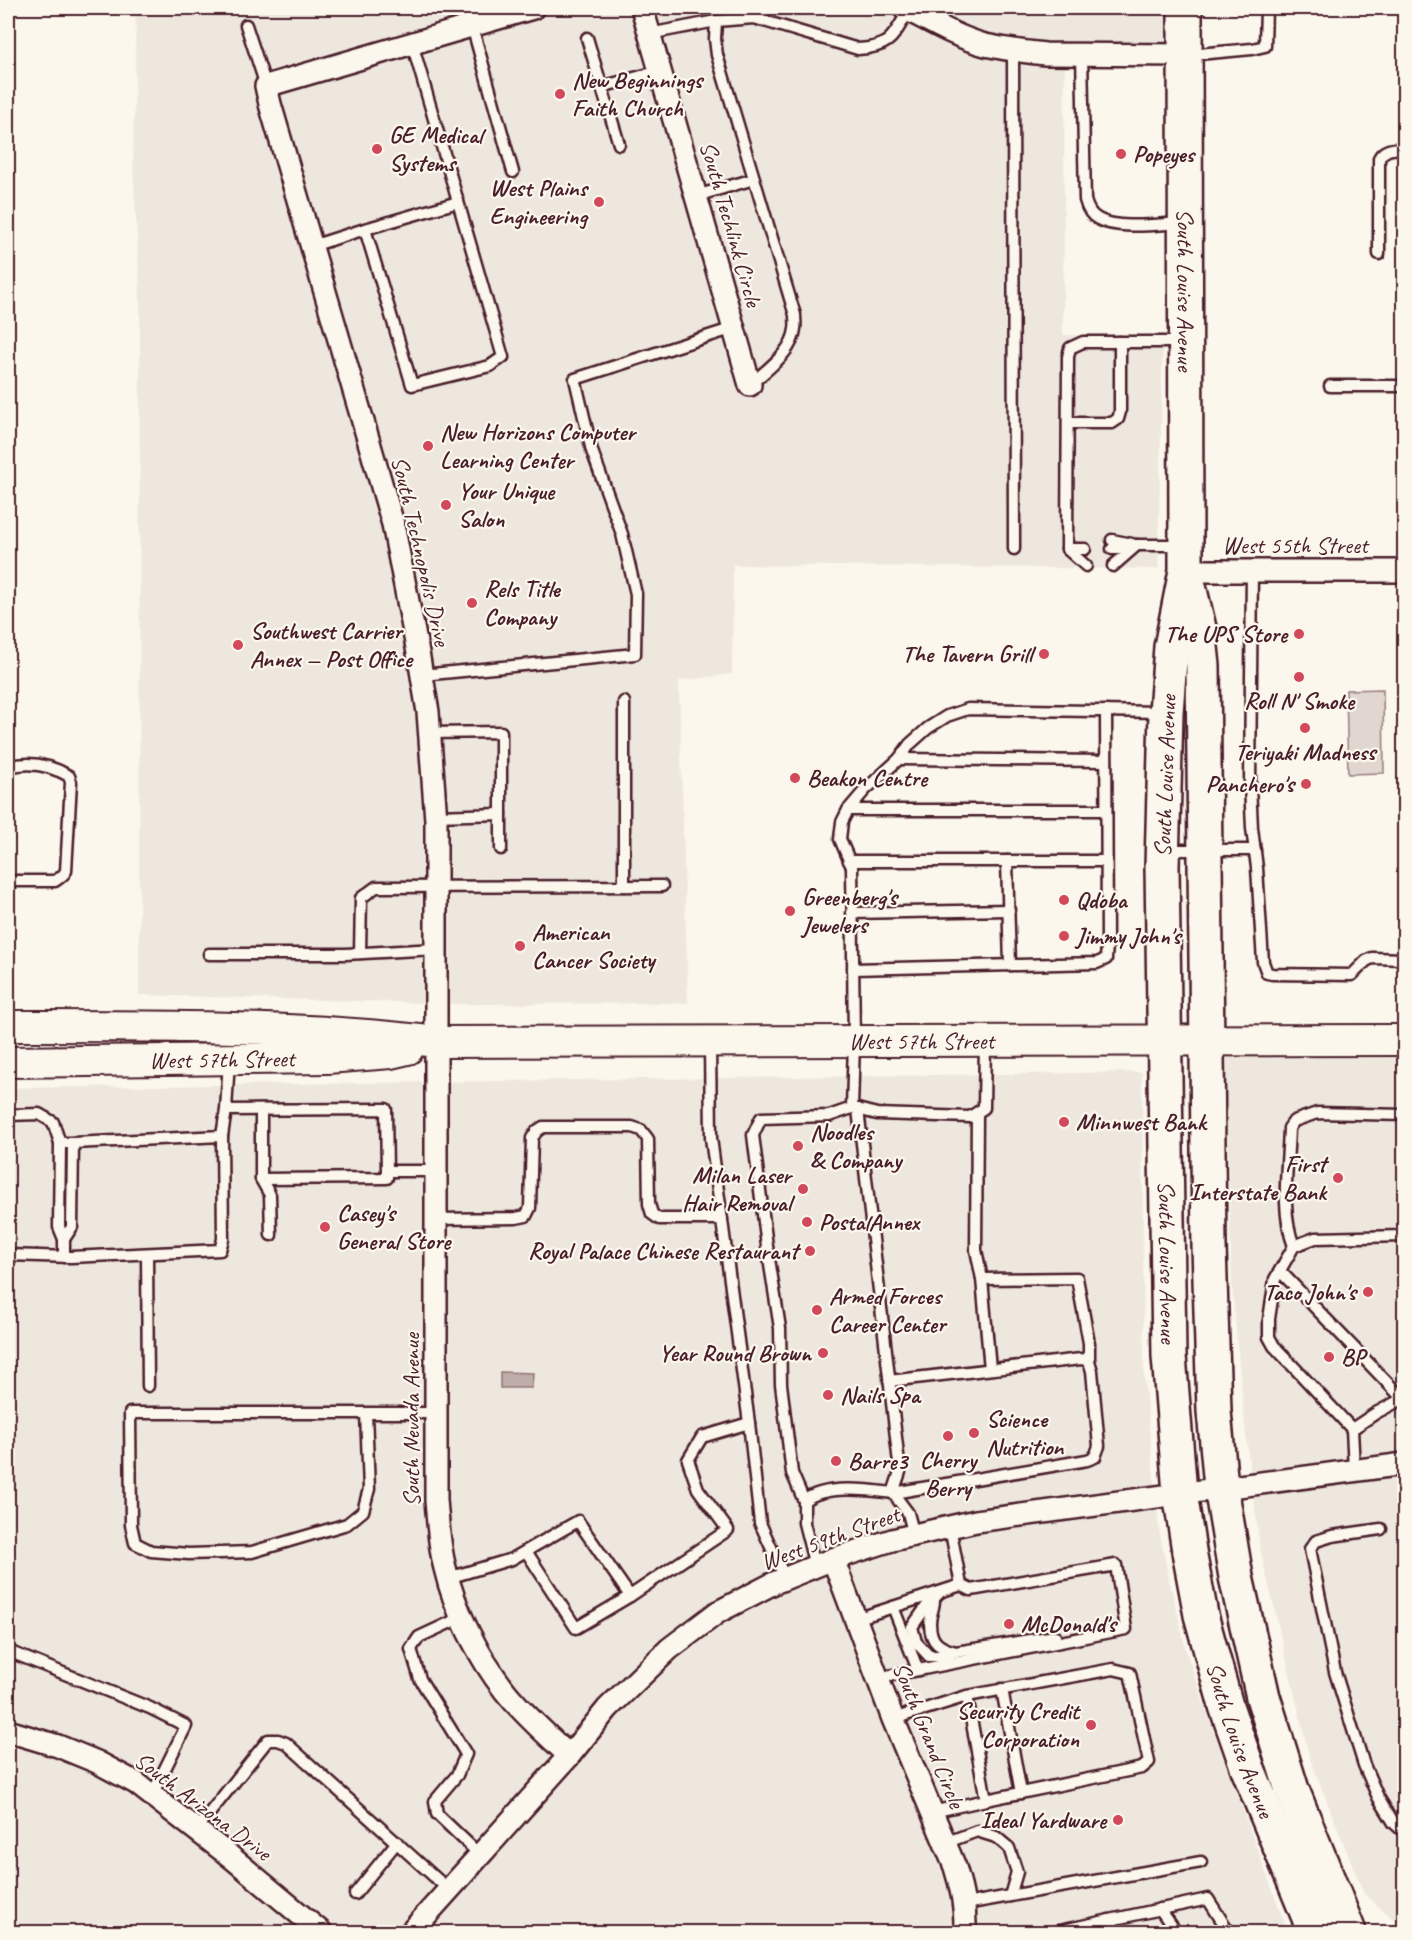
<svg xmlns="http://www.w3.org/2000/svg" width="1412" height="1940" viewBox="0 0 1412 1940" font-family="Caveat,sans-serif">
  <rect width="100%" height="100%" fill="#fbf7ec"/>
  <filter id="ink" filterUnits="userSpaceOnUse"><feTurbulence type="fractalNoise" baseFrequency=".0167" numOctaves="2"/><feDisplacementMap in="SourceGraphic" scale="12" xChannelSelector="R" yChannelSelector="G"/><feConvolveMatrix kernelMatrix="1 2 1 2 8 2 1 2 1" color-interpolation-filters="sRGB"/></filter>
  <g filter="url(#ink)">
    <!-- built -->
    <g fill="#eee7de">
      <polygon points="136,8 1176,8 1176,43 1065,41 1063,335 1163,337 1158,569 733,565 732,674 679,681 688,1003 461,1004 139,995 140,292 133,164"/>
      <polygon points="1225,1055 1404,1055 1404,1925 1398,1923 1364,1894 1310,1759 1260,1548 1245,1428 1232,1287"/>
      <polygon points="1142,1072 1144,1375 1159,1529 1169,1579 1187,1654 1214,1732 1288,1932 8,1932 8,1088"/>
    </g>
    <!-- green -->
    <polygon fill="#e2d7d0" stroke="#967b7e" stroke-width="1.5" points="1383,689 1384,773 1348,774 1346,690"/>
    <!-- water -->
    <polygon fill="#bfadaa" stroke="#907477" stroke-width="1.5" points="500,1372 533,1373 532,1388 500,1388"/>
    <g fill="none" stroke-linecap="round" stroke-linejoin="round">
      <!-- service casing -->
      <g stroke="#4a1f2b" stroke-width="15">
        <g id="service">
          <polyline points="467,8 513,172"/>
          <polyline points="246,25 266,86"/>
          <polyline points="649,34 716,21"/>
          <polyline points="587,38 619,144"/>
          <polyline points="1013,50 1014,549"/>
          <path d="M1082,54L1085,200C1087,208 1090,215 1098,219C1117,230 1159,224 1182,223"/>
          <polyline points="1188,55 1252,49 1265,46 1266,8"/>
          <polyline points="601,87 660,71"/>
          <polyline points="696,196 754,179"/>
          <polyline points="365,229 458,202"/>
          <polyline points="312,246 365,229 412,385 490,366 503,357 412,43"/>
          <path d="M1379,254V158C1384,148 1394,149 1404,148"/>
          <path d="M750,385C766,370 793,352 795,329C796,325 795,319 795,315L717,55L715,39L716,21L754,18L858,49C892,47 893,36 909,10"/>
          <polyline points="1330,386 1404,386"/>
          <polyline points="1068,423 1112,423 1118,419 1120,412 1120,342"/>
          <polyline points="1112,540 1132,544"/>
          <polyline points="1067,549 1086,566"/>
          <polyline points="1085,549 1067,549 1068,357 1070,348 1083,342 1182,342"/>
          <polyline points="1112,549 1138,545 1184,545"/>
          <polyline points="1113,566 1137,545"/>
          <polyline points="1252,571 1250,785 1252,828 1257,868 1263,962 1267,973 1272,974 1352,975 1366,961 1372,958 1404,959"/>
          <polyline points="422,675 635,654 636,594 622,534 592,451 575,379 734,328"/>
          <polyline points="624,702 624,886"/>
          <polyline points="430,733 501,732 501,849"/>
          <polyline points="899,759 1106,761"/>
          <path d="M8,767C29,761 50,765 69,776L71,782L66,871C63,876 60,878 55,881H8"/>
          <polyline points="848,810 1106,810"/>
          <polyline points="436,816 501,814"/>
          <polyline points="1165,850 1255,850"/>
          <polyline points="849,861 1007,861"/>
          <polyline points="852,913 1009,910"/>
          <polyline points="360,953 361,898 376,887 662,886"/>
          <polyline points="209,954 346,954 436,949"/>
          <polyline points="1010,965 1007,861 1106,861"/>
          <polyline points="853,969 1097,963 1106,959 1107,945 1106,711"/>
          <polyline points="710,1044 711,1138 749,1423 760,1523 785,1578"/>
          <polyline points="229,1060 226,1110 386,1109 387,1171 436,1171"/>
          <polyline points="853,1108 877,1114 970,1117 984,1108 985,1042"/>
          <polyline points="858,1109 900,1472 893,1493 1087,1460 1095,1457 1099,1446 1092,1371 1089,1361 1081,1359 889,1381"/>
          <polyline points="261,1110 261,1179 387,1178 387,1171"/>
          <polyline points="977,1113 976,1250 982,1279 1077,1278 1089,1343 1089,1361"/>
          <polyline points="8,1115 39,1114 53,1122 60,1143 73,1143 222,1136 226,1110"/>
          <polyline points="60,1143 59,1227 64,1239 64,1257"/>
          <polyline points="261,1179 270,1195 271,1235"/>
          <polyline points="436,1219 516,1218 526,1216 530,1208 532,1138 537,1131 543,1127 632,1127 641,1130 648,1139 649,1204 652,1214 659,1219 722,1219"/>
          <polyline points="64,1239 72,1227 73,1143"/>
          <path d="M1294,1246C1280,1211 1288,1165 1289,1128L1294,1121L1317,1113L1404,1115"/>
          <polyline points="147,1254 148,1386"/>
          <polyline points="8,1255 71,1257 220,1250 223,1239 222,1136"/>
          <polyline points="1280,1271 1403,1399"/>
          <polyline points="982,1279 990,1369"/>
          <polyline points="366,1413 369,1489 363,1511 347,1524 252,1552 189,1554 151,1551 135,1543 131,1525 130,1413 436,1413"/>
          <polyline points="1352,1429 1274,1346 1269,1337 1269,1319 1275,1279 1294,1246 1315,1238 1404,1236"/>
          <polyline points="1354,1470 1352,1429 1376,1413 1404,1398"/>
          <polyline points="804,1501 792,1473 781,1384 780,1328 767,1246 753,1135 761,1118 829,1116 852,1108 854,1042 852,867 840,839 842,822 848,810 865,790 899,759 910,744 928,728 947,716 968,709 1163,712"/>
          <polyline points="950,1527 961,1585"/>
          <polyline points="1381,1529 1332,1536 1316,1541 1310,1549 1335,1672 1364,1765 1378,1797 1394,1823 1404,1832"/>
          <polyline points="526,1551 576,1628 630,1596"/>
          <path d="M815,1566L804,1523V1501C824,1484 869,1490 893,1493L908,1513L914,1535"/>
          <polyline points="448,1578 512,1559 578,1521 630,1596 728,1530 698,1489 688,1460 702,1437 749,1423"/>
          <polyline points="939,1593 926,1607 912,1627 916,1642 929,1656 944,1656 956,1652 1055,1636"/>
          <path d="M934,1600C934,1608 930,1615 930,1623C930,1643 940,1648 956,1652"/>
          <polyline points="893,1607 918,1670"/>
          <polyline points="462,1617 419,1637 411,1649 420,1679 466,1754 457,1775 435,1801 437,1814 480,1855"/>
          <polyline points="856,1619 961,1585 971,1590 1116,1565 1126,1629 878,1678"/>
          <polyline points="8,1651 150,1708 186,1726 152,1795"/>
          <polyline points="1002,1689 1021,1793"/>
          <polyline points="967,1696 1113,1669 1130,1673 1149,1762 1142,1768 986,1800"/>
          <polyline points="893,1719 967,1696 986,1800 932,1812"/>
          <polyline points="196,1830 268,1740 278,1740 286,1743 448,1889"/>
          <polyline points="945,1843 977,1831 996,1837 1009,1848 1017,1872 1010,1896"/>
          <polyline points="355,1894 397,1842"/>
          <polyline points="965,1904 1201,1862"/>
          <polyline points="1160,1909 1176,1932"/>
          <polyline points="1109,1920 1117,1932"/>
          <polyline points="1054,1932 1208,1899 1229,1932"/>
        </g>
      </g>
      <!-- minor casing -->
      <g stroke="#4a1f2b" stroke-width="26">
        <g id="minor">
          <path d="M533,8L266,86L270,104L393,524L419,658L428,712L436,820V1500C438,1523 439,1546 445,1568C455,1611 478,1656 505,1691C524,1715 548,1735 569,1756"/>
          <polyline points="642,8 750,385"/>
          <path d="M904,8C930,21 956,37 985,45C1004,49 1025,52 1045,54L1186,55"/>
          <polyline points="1186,571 1404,571"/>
          <path d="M833,1559L893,1719L955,1867C962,1889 966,1909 965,1932"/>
          <polyline points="8,1731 58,1746 97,1762 136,1783 231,1857 321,1932"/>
          <polyline points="411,1932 569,1756 608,1708 669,1649 718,1612 774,1583 833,1559 892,1540 976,1521 1404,1464"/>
        </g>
      </g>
      <!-- secondary casing -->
      <g stroke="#4a1f2b" stroke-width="34">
        <g id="secondary">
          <path id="s1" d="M8,1026C150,1026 295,1025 437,1042L1404,1040"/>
          <path id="s2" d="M8,1062L327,1058L391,1053L408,1049"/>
        </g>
      </g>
      <!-- primary casing -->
      <g stroke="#4a1f2b" stroke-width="38">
        <g id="primary">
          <path id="s3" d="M1185,8L1186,571L1171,647L1166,712L1162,867L1169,1356L1180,1493L1190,1557L1201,1615L1226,1706L1248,1769L1315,1932"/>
          <polyline points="1188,582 1199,628 1203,666 1209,1246 1214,1411 1221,1487 1236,1577 1263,1697 1292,1790 1349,1932"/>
        </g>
      </g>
      <!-- service -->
      <use href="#service" stroke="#fbf7ec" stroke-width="10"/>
      <!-- minor -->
      <use href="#minor" stroke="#fbf7ec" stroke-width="21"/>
      <!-- secondary -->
      <use href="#secondary" stroke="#fbf7ec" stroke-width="30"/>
      <!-- primary -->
      <use href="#primary" stroke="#fbf7ec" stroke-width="33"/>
    </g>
  </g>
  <!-- markers -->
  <g fill="#d1495b" stroke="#fbf7ec" stroke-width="2">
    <circle cx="560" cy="94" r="6"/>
    <circle cx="377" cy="149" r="6"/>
    <circle cx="1121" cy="154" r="6"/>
    <circle cx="599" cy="202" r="6"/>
    <circle cx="428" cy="446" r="6"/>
    <circle cx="446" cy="505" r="6"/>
    <circle cx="472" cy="603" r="6"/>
    <circle cx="1299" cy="634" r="6"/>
    <circle cx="238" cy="645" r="6"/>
    <circle cx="1044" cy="654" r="6"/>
    <circle cx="1299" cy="677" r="6"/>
    <circle cx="1305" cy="728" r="6"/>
    <circle cx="795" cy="778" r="6"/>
    <circle cx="1306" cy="784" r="6"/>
    <circle cx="1064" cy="900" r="6"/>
    <circle cx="790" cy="911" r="6"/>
    <circle cx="1064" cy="936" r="6"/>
    <circle cx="520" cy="946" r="6"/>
    <circle cx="1064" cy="1122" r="6"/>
    <circle cx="798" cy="1146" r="6"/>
    <circle cx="1338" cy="1178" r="6"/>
    <circle cx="803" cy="1189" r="6"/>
    <circle cx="807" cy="1222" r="6"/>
    <circle cx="325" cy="1227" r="6"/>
    <circle cx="810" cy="1251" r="6"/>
    <circle cx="1368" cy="1292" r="6"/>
    <circle cx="817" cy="1310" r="6"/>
    <circle cx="823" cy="1353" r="6"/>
    <circle cx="1329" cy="1357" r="6"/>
    <circle cx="828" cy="1395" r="6"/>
    <circle cx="974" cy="1433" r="6"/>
    <circle cx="948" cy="1436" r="6"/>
    <circle cx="836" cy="1461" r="6"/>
    <circle cx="1009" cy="1624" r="6"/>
    <circle cx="1091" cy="1725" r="6"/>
    <circle cx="1118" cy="1820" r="6"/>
  </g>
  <g text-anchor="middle" stroke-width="4.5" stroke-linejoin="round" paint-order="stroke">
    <!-- poi labels -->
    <g font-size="24" font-weight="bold" fill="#4a1f2b" stroke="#fbf7ec" text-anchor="start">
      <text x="572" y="88">New Beginnings<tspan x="572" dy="28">Faith Church</tspan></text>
      <text x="389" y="143">GE Medical<tspan x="389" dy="28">Systems</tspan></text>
      <text x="1133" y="162">Popeyes</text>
      <text x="587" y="196" text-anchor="end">West Plains<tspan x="587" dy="28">Engineering</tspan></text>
      <text x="440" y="440">New Horizons Computer<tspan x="440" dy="28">Learning Center</tspan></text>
      <text x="458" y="499">Your Unique<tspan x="458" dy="28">Salon</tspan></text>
      <text x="484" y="597">Rels Title<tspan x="484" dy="28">Company</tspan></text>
      <text x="250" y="639">Southwest Carrier<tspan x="250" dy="28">Annex — Post Office</tspan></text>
      <text x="1287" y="642" text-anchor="end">The UPS Store</text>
      <text x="1032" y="662" text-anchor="end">The Tavern Grill</text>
      <text x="1299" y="709" text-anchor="middle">Roll N' Smoke</text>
      <text x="1305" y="760" text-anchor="middle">Teriyaki Madness</text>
      <text x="807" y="786">Beakon Centre</text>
      <text x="1294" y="792" text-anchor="end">Panchero's</text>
      <text x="802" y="905">Greenberg's<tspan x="802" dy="28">Jewelers</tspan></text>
      <text x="1076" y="908">Qdoba</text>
      <text x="532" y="940">American<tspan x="532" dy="28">Cancer Society</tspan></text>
      <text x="1076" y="944">Jimmy John's</text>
      <text x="1076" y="1130">Minnwest Bank</text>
      <text x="810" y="1140">Noodles<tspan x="810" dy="28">&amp; Company</tspan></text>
      <text x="1326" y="1172" text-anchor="end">First<tspan x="1326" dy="28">Interstate Bank</tspan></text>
      <text x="791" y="1183" text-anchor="end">Milan Laser<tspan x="791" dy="28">Hair Removal</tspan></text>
      <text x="337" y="1221">Casey's<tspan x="337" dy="28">General Store</tspan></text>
      <text x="819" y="1230">PostalAnnex</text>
      <text x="798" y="1259" text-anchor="end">Royal Palace Chinese Restaurant</text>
      <text x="1356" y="1300" text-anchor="end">Taco John's</text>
      <text x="829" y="1304">Armed Forces<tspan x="829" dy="28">Career Center</tspan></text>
      <text x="811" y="1361" text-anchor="end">Year Round Brown</text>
      <text x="1341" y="1365">BP</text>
      <text x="840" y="1403">Nails Spa</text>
      <text x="986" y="1427">Science<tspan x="986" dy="28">Nutrition</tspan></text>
      <text x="948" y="1468" text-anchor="middle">Cherry<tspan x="948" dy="28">Berry</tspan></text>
      <text x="848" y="1469">Barre3</text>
      <text x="1021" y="1632">McDonald's</text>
      <text x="1079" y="1719" text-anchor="end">Security Credit<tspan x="1079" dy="28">Corporation</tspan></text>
      <text x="1106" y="1828" text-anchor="end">Ideal Yardware</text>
    </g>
    <!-- street labels -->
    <g font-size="24" fill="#4a1f2b" stroke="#fbf7ec">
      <text transform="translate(731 224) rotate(74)" y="8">South Techlink Circle</text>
      <text dy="8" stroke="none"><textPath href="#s3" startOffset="282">South Louise Avenue</textPath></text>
      <text x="1295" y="553">West 55th Street</text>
      <text transform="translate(421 551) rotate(77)" y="8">South Technopolis Drive</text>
      <text transform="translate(1165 776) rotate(-88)" y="8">South Louise Avenue</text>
      <text dy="8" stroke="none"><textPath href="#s1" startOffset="914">West 57th Street</textPath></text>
      <text dy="8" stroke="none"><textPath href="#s2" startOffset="214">West 57th Street</textPath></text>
      <text dy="8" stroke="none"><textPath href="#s3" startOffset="1256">South Louise Avenue</textPath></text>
      <text transform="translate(411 1420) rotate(-90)" y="8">South Nevada Avenue</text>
      <text transform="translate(830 1538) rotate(-20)" y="8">West 59th Street</text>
      <text transform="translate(929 1735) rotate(68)" y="8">South Grand Circle</text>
      <text dy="8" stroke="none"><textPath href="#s3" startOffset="1742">South Louise Avenue</textPath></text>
      <text transform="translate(203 1806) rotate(37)" y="8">South Arizona Drive</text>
    </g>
  </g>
  <!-- margin -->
  <rect width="1412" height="1940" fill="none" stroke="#fbf7ec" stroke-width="30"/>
  <rect x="15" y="15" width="1382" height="1910" fill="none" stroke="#4a1f2b" stroke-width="2" filter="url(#ink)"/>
</svg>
